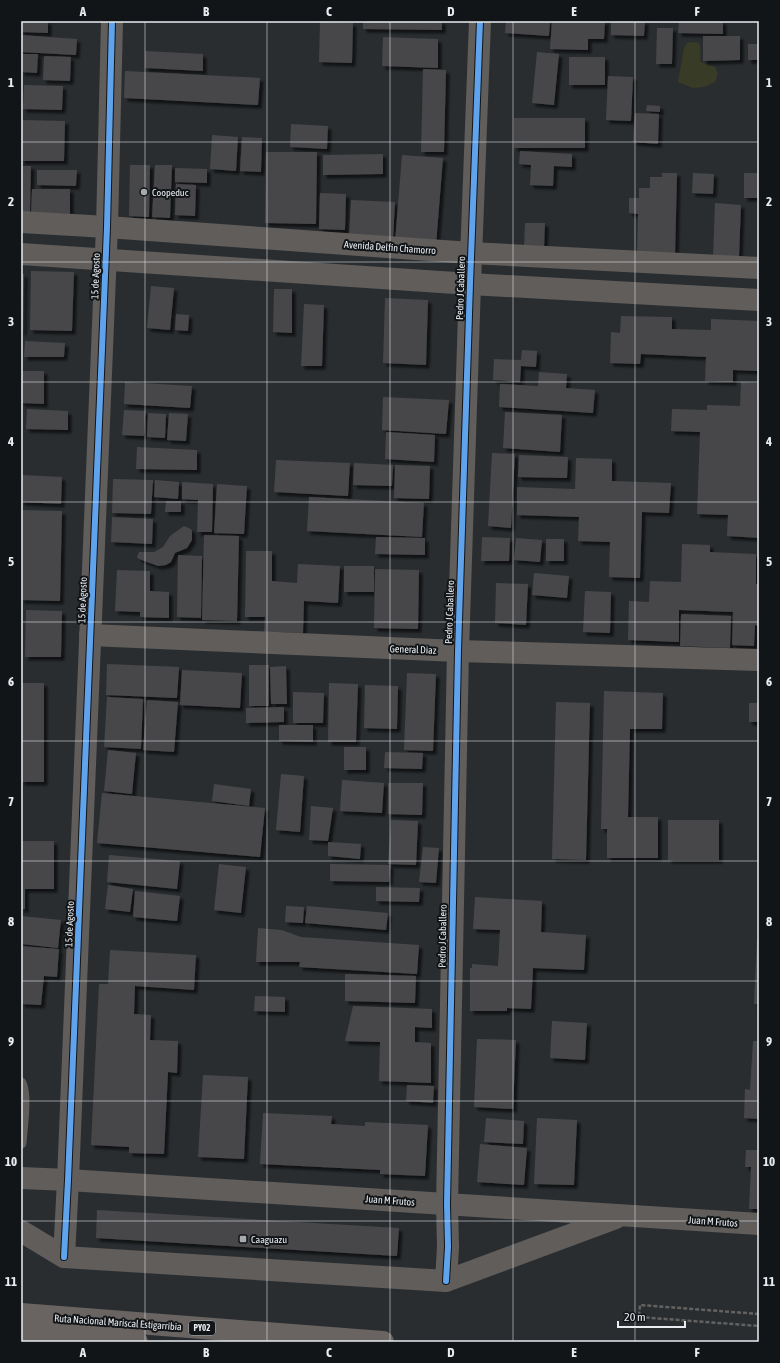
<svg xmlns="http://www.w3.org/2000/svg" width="780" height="1363" viewBox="0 0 780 1363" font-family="'Asap Condensed',sans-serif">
  <defs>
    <filter id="shadow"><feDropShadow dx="3.5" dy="3.5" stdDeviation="1" flood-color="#0009"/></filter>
  </defs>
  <rect width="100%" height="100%" fill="#292d30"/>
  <!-- green -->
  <path fill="#383b26" d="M694,42L699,43C702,49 699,56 701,62L715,67L718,74L715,82L704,87L693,88L678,82L684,48L687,43Z"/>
  <!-- building -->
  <g fill="#474748" filter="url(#shadow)">
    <polygon points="21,21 48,21 48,33 21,32"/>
    <polygon points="363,21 442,21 442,30 363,29"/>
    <polygon points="506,21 550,21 549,36 505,33"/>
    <polygon points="552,21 605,21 604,39 588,39 588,50 550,49"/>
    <polygon points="611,21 645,21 644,36 611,35"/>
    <polygon points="679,21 723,21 723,34 678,33"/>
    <polygon points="320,22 353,23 352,63 319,62"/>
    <polygon points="657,28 673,28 672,64 656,64"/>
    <polygon points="21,35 77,39 76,55 21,52"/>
    <polygon points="703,36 740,36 740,60 703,61"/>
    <polygon points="383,37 438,39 438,68 382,66"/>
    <rect x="748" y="44" width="11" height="16"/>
    <polygon points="145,51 203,54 203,71 145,68"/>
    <polygon points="537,52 559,54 554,105 532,103"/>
    <polygon points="21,54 38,54 37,73 21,72"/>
    <polygon points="44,56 71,57 70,81 43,80"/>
    <rect x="569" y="57" width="36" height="28"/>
    <polygon points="423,69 446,70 444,152 421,152"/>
    <polygon points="125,71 260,78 258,105 124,98"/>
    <polygon points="608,76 633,77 631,121 606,120"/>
    <polygon points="24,85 63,86 62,110 23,109"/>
    <polygon points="647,105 660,106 660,112 646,111"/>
    <polygon points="635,113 659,114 658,144 633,142"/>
    <rect x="514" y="118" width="71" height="30"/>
    <polygon points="21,120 65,121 64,161 21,161"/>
    <polygon points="291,124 328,126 327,149 290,147"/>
    <polygon points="212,135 238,137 236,171 210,169"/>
    <polygon points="242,137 262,138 261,172 240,171"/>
    <polygon points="520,151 572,154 572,167 554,166 553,186 530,185 531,165 519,164"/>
    <polygon points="266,152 317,152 316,224 265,223"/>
    <polygon points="383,154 383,174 323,175 323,155"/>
    <polygon points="402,155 443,158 436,245 395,242"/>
    <polygon points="130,165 150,165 149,217 129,216"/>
    <polygon points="155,165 172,165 170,218 152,217"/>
    <polygon points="21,166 31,166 30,213 21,213"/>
    <polygon points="175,168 207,169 207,183 175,182"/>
    <polygon points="37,170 77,170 76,186 37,185"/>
    <polygon points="662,173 677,173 675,258 637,257 638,214 629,213 629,198 639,198 639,188 650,188 650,177 662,177"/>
    <polygon points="693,173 714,174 713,194 692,193"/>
    <rect x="744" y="173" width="15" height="25"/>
    <polygon points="176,184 196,185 195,216 175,215"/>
    <polygon points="32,189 70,189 70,215 31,214"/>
    <polygon points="320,193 346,194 345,230 319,229"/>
    <polygon points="351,200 395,202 393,239 349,236"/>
    <polygon points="715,203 741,205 739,258 713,257"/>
    <polygon points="525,223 545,223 544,249 524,248"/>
    <polygon points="31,271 74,272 72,331 30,330"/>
    <polygon points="21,274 24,274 23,332 21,332"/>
    <polygon points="151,286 174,288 170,330 147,328"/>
    <polygon points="274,289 292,289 292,333 273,332"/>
    <polygon points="385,298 428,300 426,365 383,363"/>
    <polygon points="304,304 324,305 322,366 301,366"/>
    <polygon points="176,314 189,315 188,331 175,330"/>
    <polygon points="621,316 672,317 672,329 711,330 711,319 759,321 759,371 733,370 733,382 705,381 706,357 641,354 640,364 610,363 611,332 620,333"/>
    <polygon points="25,341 65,343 64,357 24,357"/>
    <polygon points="522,350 537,351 536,367 521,366 520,382 493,380 494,359 521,360"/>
    <polygon points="21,371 44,371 44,404 21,403"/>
    <polygon points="539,372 567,374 566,388 595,390 593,413 499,407 500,384 538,386"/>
    <polygon points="125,382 192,386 190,408 124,404"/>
    <polygon points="741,382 759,383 759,538 727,536 728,515 697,514 700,432 671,431 672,409 707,410 707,405 740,406"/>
    <polygon points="383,397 449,400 446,434 382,430"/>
    <polygon points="27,409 68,411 68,430 26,429"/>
    <polygon points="124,410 145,411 144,436 122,435"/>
    <polygon points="505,412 562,415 560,452 503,448"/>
    <polygon points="148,413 166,414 165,438 147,437"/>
    <polygon points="169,413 188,414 186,441 167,440"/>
    <polygon points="386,432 435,435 434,462 385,459"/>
    <polygon points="137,447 197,450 197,470 136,469"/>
    <polygon points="492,453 515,454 511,528 488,526"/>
    <polygon points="519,455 568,457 567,478 518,477"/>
    <polygon points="576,458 612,459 612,481 671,483 669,513 642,512 640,578 609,577 610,542 578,541 579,517 517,515 517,487 575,489"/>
    <polygon points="276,460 350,463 348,496 274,492"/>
    <polygon points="354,463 393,465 392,486 353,485"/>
    <polygon points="395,465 430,466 429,499 394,498"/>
    <polygon points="21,475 62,477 61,504 21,502"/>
    <polygon points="113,479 153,480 151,514 112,513"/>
    <polygon points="155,480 179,482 178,499 154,497"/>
    <polygon points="182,482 213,484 212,532 197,532 198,500 182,499"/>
    <polygon points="217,484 247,486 244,534 214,533"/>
    <polygon points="309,497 424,503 422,537 307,531"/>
    <polygon points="166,501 181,501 181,512 165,512"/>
    <polygon points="21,510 62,511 60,601 21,600"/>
    <polygon points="112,517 153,519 152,544 111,542"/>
    <polygon points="184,526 189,528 192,530 192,540 187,548 175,553 171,562 166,565 158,566 139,559 137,557 139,552 154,552 163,547 170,536"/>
    <polygon points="204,535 239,536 237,621 202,620"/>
    <polygon points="376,537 425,538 425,555 375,554"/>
    <polygon points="482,537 510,538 509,561 481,561"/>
    <polygon points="516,538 542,540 540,562 514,560"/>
    <rect x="546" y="539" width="18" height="22"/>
    <polygon points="682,544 710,545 710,552 756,554 756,584 759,584 759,626 755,625 754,646 732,645 733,612 679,610 679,642 628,640 629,601 649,602 650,581 681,582"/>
    <polygon points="246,551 272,551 272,581 297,583 298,564 340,566 338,603 304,601 303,633 264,632 265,617 245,617"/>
    <polygon points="178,555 202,556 201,618 177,617"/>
    <rect x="344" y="566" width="30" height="26"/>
    <polygon points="375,569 419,570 418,629 374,628"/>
    <polygon points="117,570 150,571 150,591 169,592 169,618 140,617 140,612 115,611"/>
    <polygon points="534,573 569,576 567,598 532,595"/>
    <polygon points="496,583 528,584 526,625 495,623"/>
    <polygon points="585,591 611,592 610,633 583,632"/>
    <polygon points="26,610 62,611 61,657 25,657"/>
    <polygon points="681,614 731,616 730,648 680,646"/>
    <polygon points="107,664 179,667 177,698 106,695"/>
    <rect x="249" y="665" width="20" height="41"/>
    <polygon points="286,666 287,704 271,704 270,667"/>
    <polygon points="182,670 242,673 240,708 180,705"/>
    <polygon points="407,673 436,674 433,751 404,750"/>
    <rect x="21" y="683" width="23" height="99"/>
    <polygon points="329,683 358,684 356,742 328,742"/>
    <polygon points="365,685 398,686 397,729 364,728"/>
    <polygon points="604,691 663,693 662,729 630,729 628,817 658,817 658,858 607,858 607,829 601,829"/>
    <polygon points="293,692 324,693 323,723 293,723"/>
    <polygon points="107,697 143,699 141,749 104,747"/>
    <polygon points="147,700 178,702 174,752 143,750"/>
    <polygon points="556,702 590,703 586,860 552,859"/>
    <rect x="749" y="703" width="10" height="19"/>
    <polygon points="284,707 284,722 246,723 246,708"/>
    <polygon points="279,725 313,725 313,742 279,741"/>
    <rect x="344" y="747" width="22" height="23"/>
    <polygon points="108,750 136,753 132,794 104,791"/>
    <polygon points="385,752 423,753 422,769 384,768"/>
    <polygon points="281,774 304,776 300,832 276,830"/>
    <polygon points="342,780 384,783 382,813 340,811"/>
    <polygon points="388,783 423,783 422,815 388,814"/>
    <polygon points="214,784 251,789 249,806 212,801"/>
    <polygon points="102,793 265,808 260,857 97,843"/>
    <polygon points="311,806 333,808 328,841 309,840"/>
    <polygon points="391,820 418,821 416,865 388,864"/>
    <rect x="668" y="820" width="51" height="40"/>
    <polygon points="21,841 54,841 54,889 25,889 25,909 21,909"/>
    <polygon points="328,842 361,844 360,859 328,856"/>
    <polygon points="423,847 439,848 436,883 419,882"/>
    <polygon points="109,855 180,861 177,889 107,882"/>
    <polygon points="219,864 246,867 241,913 214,910"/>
    <polygon points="330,864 390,865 389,882 330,881"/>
    <polygon points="108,885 133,889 130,912 105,909"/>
    <polygon points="376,887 420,888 419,902 376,901"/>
    <polygon points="135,891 180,896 177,921 133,917"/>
    <polygon points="475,897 542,901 541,932 586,935 584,970 533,968 531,1009 507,1008 507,1011 470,1011 470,968 472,968 472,964 498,966 500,930 473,929"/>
    <polygon points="286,906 304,907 303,923 285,922"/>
    <polygon points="307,906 388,913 386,930 305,923"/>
    <polygon points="21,916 61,920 58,948 21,944"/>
    <polygon points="258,928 282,930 301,937 419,945 417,974 299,967 300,962 256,962"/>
    <polygon points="757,939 759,939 759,1004 754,1004"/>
    <polygon points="21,946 59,949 57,977 44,976 41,1005 21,1004"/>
    <polygon points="110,950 196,955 194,990 135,986 134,1014 151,1015 150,1040 178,1041 177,1073 168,1072 164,1154 129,1153 129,1147 91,1145 99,984 108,984"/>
    <polygon points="345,974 416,976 415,1003 345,1001"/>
    <polygon points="255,996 285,997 285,1012 254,1011"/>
    <polygon points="353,1006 432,1009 432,1028 415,1027 415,1042 431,1043 431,1083 379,1081 380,1042 345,1041"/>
    <polygon points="552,1021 587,1023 585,1060 550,1058"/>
    <polygon points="477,1039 516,1040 513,1109 474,1107"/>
    <polygon points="753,1041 759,1041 759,1119 744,1118 745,1089 750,1090"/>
    <polygon points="203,1075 248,1077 244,1159 198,1157"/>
    <polygon points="407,1085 434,1086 433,1103 406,1101"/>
    <polygon points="263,1113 332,1116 331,1124 365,1126 365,1122 428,1125 425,1176 380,1174 380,1170 260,1164"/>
    <polygon points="486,1118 524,1121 523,1144 484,1142"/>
    <polygon points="537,1118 577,1120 574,1185 534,1184"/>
    <polygon points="480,1144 527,1148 524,1185 477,1182"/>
    <polygon points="746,1150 759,1150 759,1209 749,1209 751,1167 745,1167"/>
    <polygon points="97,1210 399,1228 397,1256 96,1238"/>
  </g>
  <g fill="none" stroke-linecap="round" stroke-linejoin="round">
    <!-- path -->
    <polyline stroke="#636261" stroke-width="2.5" stroke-dasharray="4 2" stroke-linecap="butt" points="759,1314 640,1305 639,1317 759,1326"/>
    <!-- service -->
    <path stroke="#605d5b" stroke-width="11" d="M21,1083C27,1095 22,1129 21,1143"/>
    <!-- minor -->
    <g stroke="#605d5b" stroke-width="22">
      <polyline points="21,222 107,227 471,253 759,268"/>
      <polyline points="21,254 470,284 759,300"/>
      <polyline points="90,635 458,651 759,660"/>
      <polyline points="21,1178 68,1180 759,1224"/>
      <polyline points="21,1231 64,1257 446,1281 616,1218"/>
      <polyline points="64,1257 68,1180 107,227 112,21"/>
      <polyline points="446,1281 448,1247 447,1204 458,651 470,284 480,21"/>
    </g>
    <!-- trunk -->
    <g stroke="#696461" stroke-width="22">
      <polyline points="21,1314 383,1342"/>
      <polyline points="21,1335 137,1342"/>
    </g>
    <!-- cycleway casing -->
    <g stroke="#121517" stroke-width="8">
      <g id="cycleway">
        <polyline points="64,1257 68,1180 107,227 112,21"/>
        <polyline points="446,1281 448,1247 447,1204 458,651 470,284 480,21"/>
      </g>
    </g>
    <!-- cycleway -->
    <use href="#cycleway" stroke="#60a3ed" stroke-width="6"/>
  </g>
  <!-- grid -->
  <path fill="none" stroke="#e9edf2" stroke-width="1" stroke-opacity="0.55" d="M145,21V1342M267,21V1342M390,21V1342M513,21V1342M635,21V1342M21,142H759M21,262H759M21,382H759M21,502H759M21,622H759M21,741H759M21,861H759M21,981H759M21,1101H759M21,1221H759"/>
  <!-- markers -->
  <g fill="#a6aaae" stroke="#121517" stroke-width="1.5">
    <circle cx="144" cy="192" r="4"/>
    <rect x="239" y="1235" width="8" height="8" rx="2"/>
  </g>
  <g text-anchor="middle" stroke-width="4" stroke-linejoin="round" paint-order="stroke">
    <!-- shield labels -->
    <rect fill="#121517" stroke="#a8acb0" stroke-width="1" x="189" y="1321" width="26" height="14" rx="3"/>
    <g font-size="9" font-weight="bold" fill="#e9edf2">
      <text x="202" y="1331">PY02</text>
    </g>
    <!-- poi labels -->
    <g font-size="10" fill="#e9edf2" stroke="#121517" text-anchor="start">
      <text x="152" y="196">Coopeduc</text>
      <text x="251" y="1243">Caaguazu</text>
    </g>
    <!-- street labels -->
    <g font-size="10" fill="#e9edf2" stroke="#121517">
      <text transform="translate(390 247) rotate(4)" y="4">Avenida Delfin Chamorro</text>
      <text transform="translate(95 276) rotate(-88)" y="4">15 de Agosto</text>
      <text transform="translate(460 288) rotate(-88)" y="4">Pedro J Caballero</text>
      <text transform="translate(82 600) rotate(-88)" y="4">15 de Agosto</text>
      <text transform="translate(449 612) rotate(-88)" y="4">Pedro J Caballero</text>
      <text transform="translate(413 649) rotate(2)" y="4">General Diaz</text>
      <text transform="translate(69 924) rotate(-88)" y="4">15 de Agosto</text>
      <text transform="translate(442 936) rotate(-89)" y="4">Pedro J Caballero</text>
      <text transform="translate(390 1200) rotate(4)" y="4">Juan M Frutos</text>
      <text transform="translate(713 1221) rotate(4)" y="4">Juan M Frutos</text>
      <text transform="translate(118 1322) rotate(4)" y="4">Ruta Nacional Mariscal Estigarribia</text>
    </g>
  </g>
  <!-- border -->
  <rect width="780" height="1363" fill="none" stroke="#121517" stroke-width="44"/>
  <!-- scale -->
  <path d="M618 1321v6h67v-6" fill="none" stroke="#e9edf2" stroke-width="2"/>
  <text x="624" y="1321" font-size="12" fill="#e9edf2" stroke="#121517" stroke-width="3" paint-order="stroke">20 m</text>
  <rect x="22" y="22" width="736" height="1319" fill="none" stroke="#e9edf2" stroke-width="1.5"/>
  <g font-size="13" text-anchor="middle" font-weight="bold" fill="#e9edf2">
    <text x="83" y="16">A</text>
    <text x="206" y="16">B</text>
    <text x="329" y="16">C</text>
    <text x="451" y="16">D</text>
    <text x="574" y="16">E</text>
    <text x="697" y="16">F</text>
    <text x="11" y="87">1</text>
    <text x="769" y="87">1</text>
    <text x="11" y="206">2</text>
    <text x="769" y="206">2</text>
    <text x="11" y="326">3</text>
    <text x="769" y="326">3</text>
    <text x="11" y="446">4</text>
    <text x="769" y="446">4</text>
    <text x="11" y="566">5</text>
    <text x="769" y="566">5</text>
    <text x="11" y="686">6</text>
    <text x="769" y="686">6</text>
    <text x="11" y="806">7</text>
    <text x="769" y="806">7</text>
    <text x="11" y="926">8</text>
    <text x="769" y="926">8</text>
    <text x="11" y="1046">9</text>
    <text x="769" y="1046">9</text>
    <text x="11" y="1166">10</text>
    <text x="769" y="1166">10</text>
    <text x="11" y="1286">11</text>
    <text x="769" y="1286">11</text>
    <text x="83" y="1357">A</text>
    <text x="206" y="1357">B</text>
    <text x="329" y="1357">C</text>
    <text x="451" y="1357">D</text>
    <text x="574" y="1357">E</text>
    <text x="697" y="1357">F</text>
  </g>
</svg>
